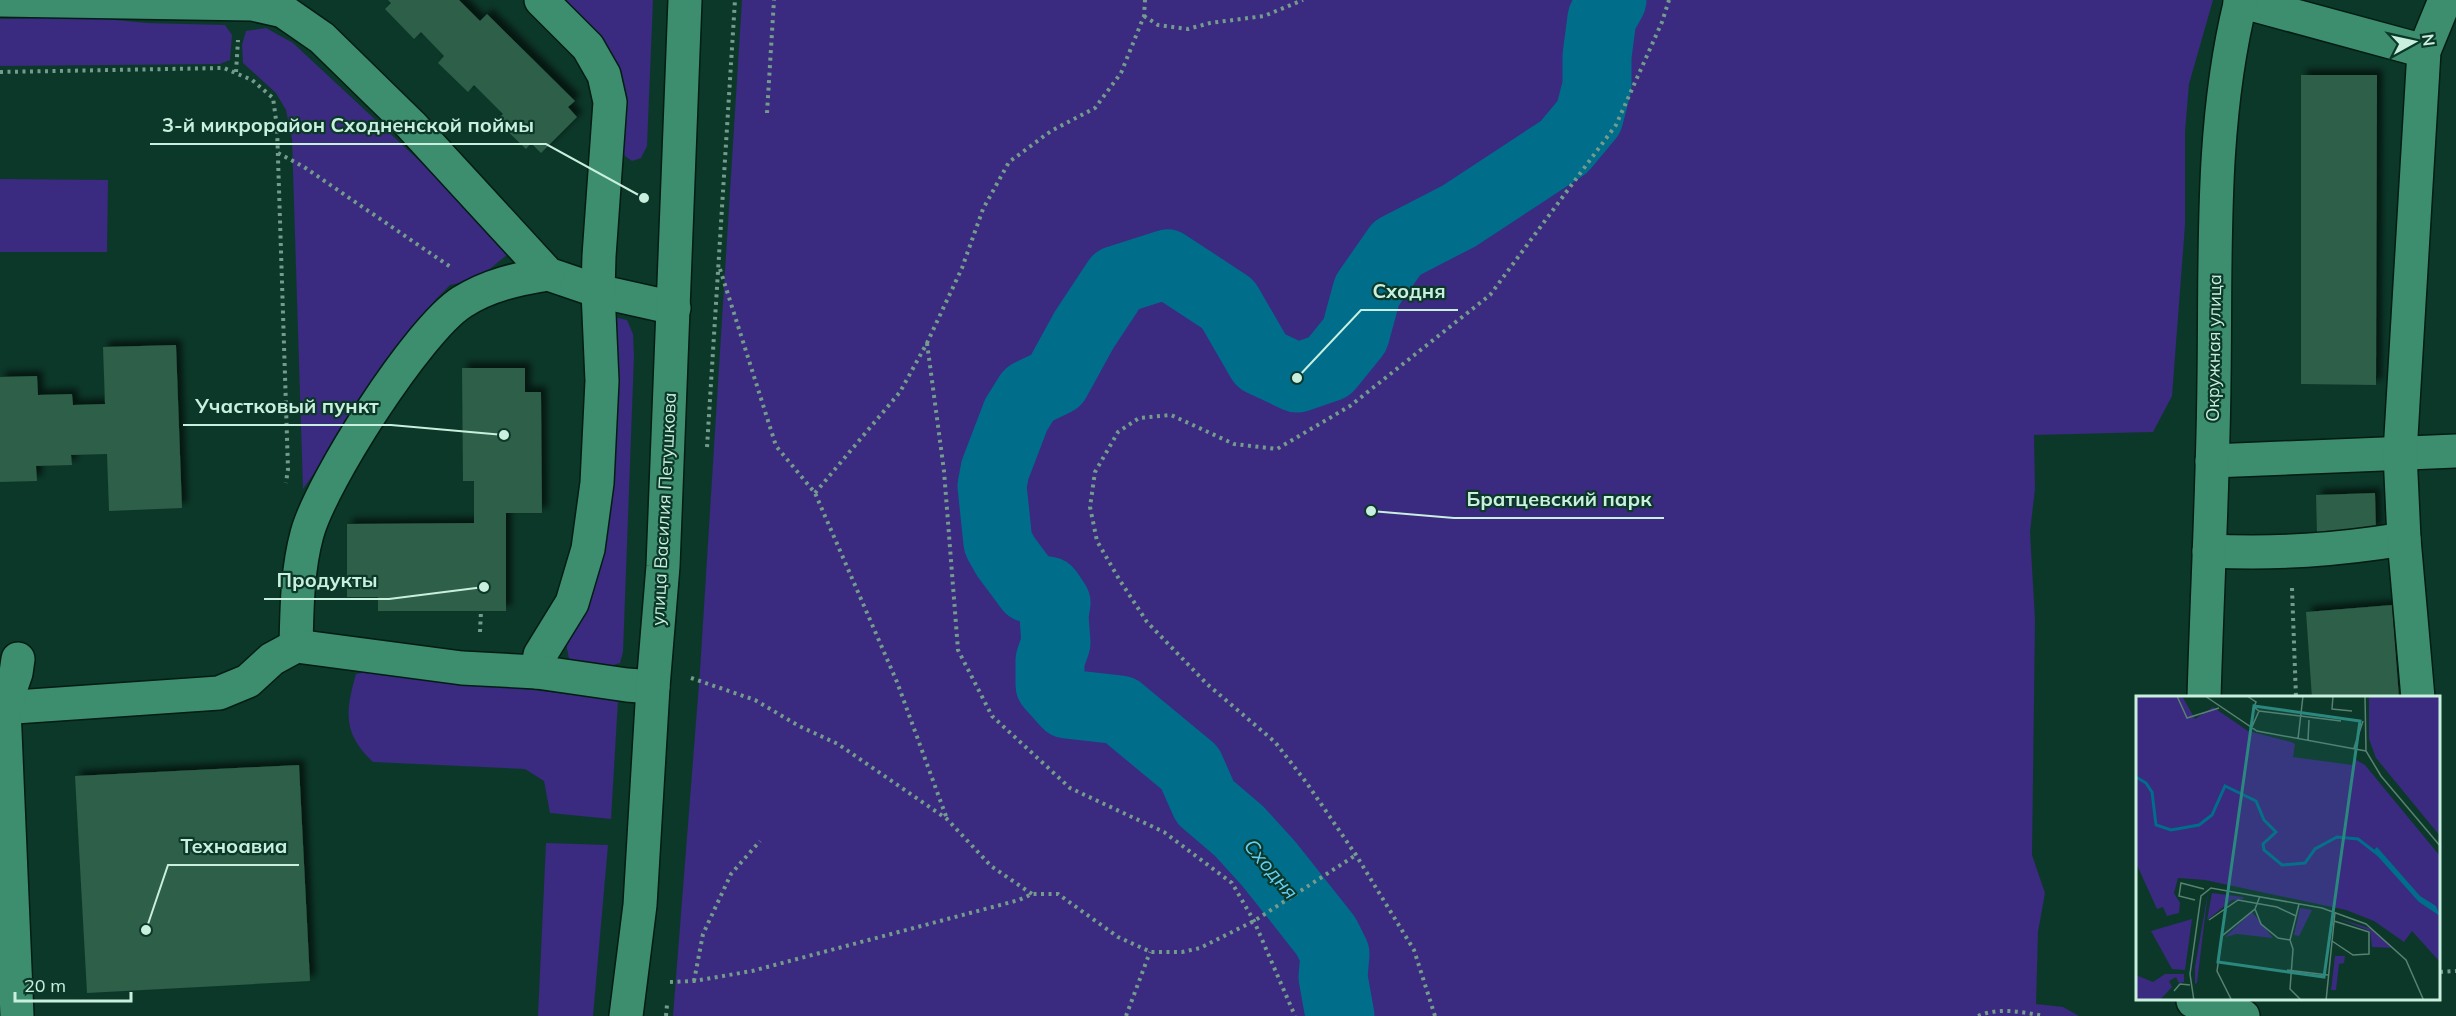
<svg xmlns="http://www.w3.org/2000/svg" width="2456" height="1016" viewBox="0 0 2456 1016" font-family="Mulish,sans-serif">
  <defs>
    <filter id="shadow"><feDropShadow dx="5.5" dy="-5.5" stdDeviation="3" flood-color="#0009"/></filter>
  </defs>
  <rect width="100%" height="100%" fill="#0c3829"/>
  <!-- green -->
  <g fill="#3a2a80">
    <polygon points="559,0 653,0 647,146 641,158 632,161 625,156"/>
    <polygon points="742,0 2213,0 2189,84 2185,132 2185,225 2172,396 2153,432 2034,435 2035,489 2030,532 2035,620 2032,855 2045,893 2038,932 2036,1004 2063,1007 2079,1016 673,1016 700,671"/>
    <polygon points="83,17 147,23 225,25 232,35 230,60 220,64 0,66 0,19"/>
    <polygon points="266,28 293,43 514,249 479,278 450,285 435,300 303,489 292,139 286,110 276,93 243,63 242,45 246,31"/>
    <polygon points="0,179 108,180 107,252 0,252"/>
    <path d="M618,318L627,320L633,334L634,356L623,652L620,663C601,669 587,668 569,659L566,643L608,324Z"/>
    <path d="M370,671L618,700L611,819L550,813L544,781L525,769L373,762C343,734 345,712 356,674Z"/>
    <polygon points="546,843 608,845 593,1016 538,1016"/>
  </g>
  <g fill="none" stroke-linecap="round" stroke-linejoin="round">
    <!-- river -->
    <polyline stroke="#006d8b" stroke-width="69" points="1340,1016 1333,977 1335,954 1326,936 1269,864 1239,831 1205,802 1190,768 1120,710 1067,704 1050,685 1050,660 1056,643 1054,616 1056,603 1048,591 1029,588 1006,557 998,543 992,486 995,470 1016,415 1029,394 1056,381 1084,330 1117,280 1167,264 1228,304 1261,361 1297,378 1329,367 1355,335 1367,291 1397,248 1459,216 1564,147 1589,117 1597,86 1597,56 1602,18 1612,0"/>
  </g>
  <!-- building -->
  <g fill="#2d5e4a" filter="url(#shadow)">
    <polygon points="388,0 459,0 480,21 487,14 575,101 568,107 577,117 541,153 531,143 526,149 496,120 503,114 474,85 468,92 438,63 444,56 421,32 414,39 385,9 391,3"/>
    <polygon points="2301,75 2377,75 2376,385 2301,384"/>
    <polygon points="176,345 182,508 109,511 107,454 71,455 72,465 36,466 37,481 0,482 0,377 37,376 38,395 72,394 73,405 105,404 103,347"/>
    <polygon points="462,368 525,368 525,392 541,392 542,513 506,513 506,611 378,611 378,597 347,597 347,524 474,523 474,481 463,481"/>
    <polygon points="2375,493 2376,531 2317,533 2316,495"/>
    <polygon points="2392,605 2399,698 2312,698 2306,612"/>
    <polygon points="299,765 310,981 87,993 75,776"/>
  </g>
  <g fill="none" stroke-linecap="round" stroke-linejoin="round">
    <!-- minor casing -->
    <g stroke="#041d14" stroke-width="36">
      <g id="minor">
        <polyline points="0,0 252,4 283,11 322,38 411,125 548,274 598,291 674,308"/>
        <polyline points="2240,1 2424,51"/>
        <polyline points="2212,461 2456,451"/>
        <path d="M2209,551C2278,554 2336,550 2404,539"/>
        <path d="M296,646C297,608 297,571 307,534C321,482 418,330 462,302C489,285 517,279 548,274"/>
        <polyline points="537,672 540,655 572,603 588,549 597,483 602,381 598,291 599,256 610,102 604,75 588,47 541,0"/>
        <path d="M2204,698C2207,592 2213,486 2214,380C2216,253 2210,124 2241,0"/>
        <polyline points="2418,698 2404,539 2400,453 2424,51 2445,0"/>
        <polyline points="0,708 219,693 248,681 272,659 296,646 462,668 537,672 627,685 653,687"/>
        <polyline points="2193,1001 2221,1012 2243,1016"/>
        <polyline points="17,1016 4,708 16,673 18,659"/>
        <polyline points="626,1016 640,905 653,687 663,566 685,0"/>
      </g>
    </g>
    <!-- path -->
    <g stroke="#749c8c" stroke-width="4" stroke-dasharray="3 4.5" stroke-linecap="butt">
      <polyline points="1144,16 1158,25 1188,29 1210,23 1264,16 1303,0"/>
      <polyline points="0,72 224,68 252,80 273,98 277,127 288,469 286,483"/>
      <polyline points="236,72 238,40"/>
      <polyline points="767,113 774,0"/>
      <polyline points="278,153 304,167 452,268"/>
      <polyline points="720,269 776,446 815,493 897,682 947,819"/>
      <polyline points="927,343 944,471 958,650 992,716 1070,788 1164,832 1232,883 1254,921 1295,1016"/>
      <polyline points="707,447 735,0"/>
      <polyline points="815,493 900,392 927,343 962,268 983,209 1009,162 1051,131 1095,108 1121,73 1144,16 1145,0"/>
      <polyline points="2292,588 2296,698"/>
      <polyline points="480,632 481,611"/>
      <polyline points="691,678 755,700 799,726 838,744 947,819 991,866 1032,894"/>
      <polyline points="2440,972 2456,971"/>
      <polyline points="694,981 703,934 731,874 760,841"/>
      <polyline points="670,982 694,981 752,971 1019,900 1032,894 1058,894 1118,937 1151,952 1182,952 1200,948 1254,921 1356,855"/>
      <polyline points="666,1016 667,1005"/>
      <polyline points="1126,1016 1150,952"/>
      <polyline points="1435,1016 1414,950 1356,855 1306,782 1275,742 1207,684 1147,622 1119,579 1097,541 1090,507 1095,472 1118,432 1139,418 1171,415 1234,444 1277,449 1350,406 1490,295 1616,125 1662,22 1669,0"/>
      <path d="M1978,1016C1999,1007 2022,1012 2044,1016"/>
    </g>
    <!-- minor -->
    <use href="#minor" stroke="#3d8d6f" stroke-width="33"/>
  </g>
  <g text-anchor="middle" stroke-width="4.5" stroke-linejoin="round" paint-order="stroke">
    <!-- street labels -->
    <g font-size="18" fill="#c9efde" stroke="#0c3829">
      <text transform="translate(2214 348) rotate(-89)" y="6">Окружная улица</text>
      <text transform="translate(664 509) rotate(-87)" y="6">улица Василия Петушкова</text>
    </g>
    <!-- water labels -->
    <g font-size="20" font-style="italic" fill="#65cff7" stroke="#0c3829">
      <text transform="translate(1271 869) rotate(50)" y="7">Сходня</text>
    </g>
  </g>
  <!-- overview -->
  <g transform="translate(2136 696)">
    <rect width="304" height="304" fill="#0c3829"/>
    <path d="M0,0H46L59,23L77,11L112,35L155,46L159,48L157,61L216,69L220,64L229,69L304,160V266L276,235L268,246L238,225L210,214L69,184L42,182L38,197L44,207L43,217L31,220L27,211L21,213L0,167ZM233,0H304V140L240,62L233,43ZM72,196L61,287L59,288V271ZM76,197L107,201L108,203L96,204L71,224ZM164,212L176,214L163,240L158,239ZM116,216L137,242L101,238L89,241ZM201,222L233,232L257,252L236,251L234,235ZM56,223L49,274L36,273L15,235ZM199,260H209L208,267L203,268L200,294H195ZM29,278H48V286L43,287L40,281L33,285L36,291L24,304H0V279L17,286Z" fill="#3a2a80"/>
    <path d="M241,151L284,200L300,210L304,220L283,206L237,155Z" fill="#006d8b"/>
    <path fill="none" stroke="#006d8b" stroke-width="3" d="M0,81L10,87L16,96L20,129L35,134L63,129L76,119L89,90L120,105L128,124L140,136L127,148L128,154L146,169L169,167L179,153L201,141L222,143L244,160"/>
    <path fill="none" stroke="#588171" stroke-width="1.5" d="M41,0L51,22L83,12M69,0L121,35L230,55M111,0L120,6L118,11L123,15L205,25M197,0L196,13L216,15M229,0L230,55L245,80L305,151M115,33L123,15M162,43L167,0M172,44L173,24M218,52L227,25M59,204L43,200L45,187L68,193M163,208L154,244L157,253L154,293L166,305M119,213L125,228L142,242L154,244M73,224L102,204L141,211L160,220M196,245L217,259L233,258V236L198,225M151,274L192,279M38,295L44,288L54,289M58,305L54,278L65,200L75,192L186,212L230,228L270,264L288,305M96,305L81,275L86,240L119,213L124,200M190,305L199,216"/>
    <path fill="#2b887f" fill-opacity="0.15" stroke="#2b887f" stroke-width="3" d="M118,10L224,25L188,281L82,266Z"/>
    <rect width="304" height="304" fill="none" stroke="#c9efde" stroke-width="3"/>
  </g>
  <!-- callouts -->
  <path fill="none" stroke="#c9efde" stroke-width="2" d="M644 198L546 144H150M1297 378L1361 310H1458M504 435L391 425H183M1371 511L1454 518H1664M484 587L389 599H264M146 930L168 865H299"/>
  <g fill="#c9efde" stroke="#0c3829" stroke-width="2">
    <circle cx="644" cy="198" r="6"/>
    <circle cx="1297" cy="378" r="6"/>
    <circle cx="504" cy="435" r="6"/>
    <circle cx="1371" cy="511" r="6"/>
    <circle cx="484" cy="587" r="6"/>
    <circle cx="146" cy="930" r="6"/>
  </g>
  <g font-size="20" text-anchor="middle" font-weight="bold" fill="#c9efde" stroke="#0c3829" stroke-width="4.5" stroke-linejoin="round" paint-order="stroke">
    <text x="348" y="132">3-й микрорайон Сходненской поймы</text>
    <text x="1409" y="298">Сходня</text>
    <text x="287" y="413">Участковый пункт</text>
    <text x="1559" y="506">Братцевский парк</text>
    <text x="327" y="587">Продукты</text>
    <text x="234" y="853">Техноавиа</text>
  </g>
  <!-- north arrow -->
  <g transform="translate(2414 42) rotate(82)" stroke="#0c3829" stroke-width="4.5" paint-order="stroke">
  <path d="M0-4.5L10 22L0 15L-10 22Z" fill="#c9efde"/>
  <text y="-9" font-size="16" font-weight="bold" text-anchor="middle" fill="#c9efde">N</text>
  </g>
  <!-- scale -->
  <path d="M15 992v9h116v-9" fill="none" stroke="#c9efde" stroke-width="3"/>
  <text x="24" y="992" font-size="18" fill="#c9efde" stroke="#0c3829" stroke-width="4.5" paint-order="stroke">20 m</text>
</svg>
